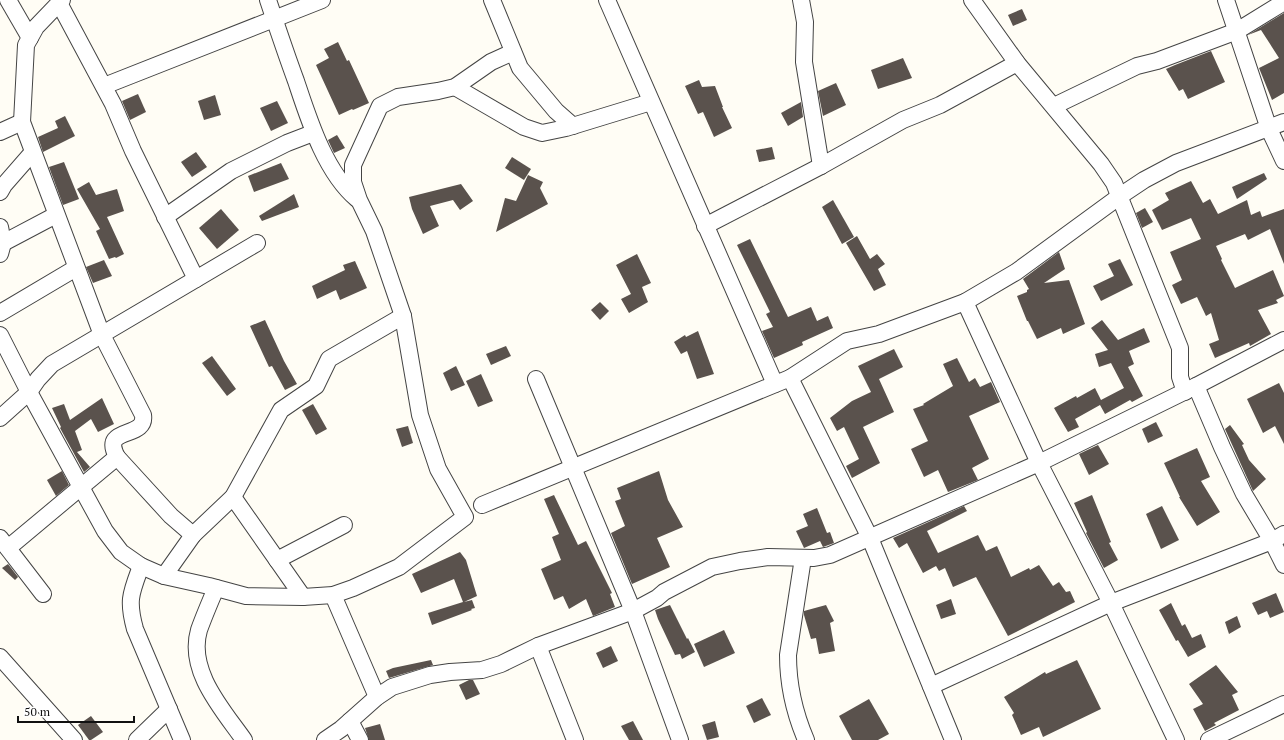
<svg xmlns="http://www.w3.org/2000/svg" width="1284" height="740" viewBox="0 0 1284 740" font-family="'PT Serif',serif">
  <rect width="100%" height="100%" fill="#fffdf5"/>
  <!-- building -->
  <g fill="#5a524d">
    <polygon points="1022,9 1027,20 1013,26 1008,15"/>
    <polygon points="1284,13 1284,93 1272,100 1259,68 1279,58 1261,30 1248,35"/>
    <polygon points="338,42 347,61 349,60 369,103 353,110 352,109 339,115 316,65 329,58 324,49"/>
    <polygon points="1211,51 1225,82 1188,99 1183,89 1179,91 1166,69 1175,65"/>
    <polygon points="903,58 912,78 878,89 871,70"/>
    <polygon points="699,80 702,87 715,86 723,107 722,107 732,128 714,137 703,112 698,114 685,86"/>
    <polygon points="836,83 846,105 823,116 818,91"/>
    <polygon points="138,94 146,112 130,120 122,101"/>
    <polygon points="215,95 221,115 204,120 198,101"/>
    <polygon points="277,101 288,123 271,131 260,108"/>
    <polygon points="801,102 803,117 788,126 781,113"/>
    <polygon points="65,116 75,136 43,152 38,137 58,128 55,121"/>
    <polygon points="337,135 345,148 334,153 328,140"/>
    <polygon points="772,147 775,159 759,162 756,150"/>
    <polygon points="196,152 207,167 192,177 181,162"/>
    <polygon points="512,157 531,169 524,180 505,168"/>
    <polygon points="64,162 79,199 63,205 49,167"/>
    <polygon points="281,163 289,179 254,192 248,176"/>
    <polygon points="1264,173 1267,179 1237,199 1232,187"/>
    <polygon points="528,175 543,182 540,188 548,204 496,232 505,198 516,201"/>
    <polygon points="1191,181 1203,203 1210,199 1218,214 1247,200 1251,215 1260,211 1262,217 1284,209 1284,264 1270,229 1248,240 1245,234 1216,246 1222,259 1221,260 1235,288 1273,270 1284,296 1276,300 1278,303 1258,310 1271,334 1250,346 1249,343 1215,358 1209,344 1219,340 1211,313 1206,316 1197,297 1181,304 1172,285 1182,280 1170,252 1201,239 1191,218 1162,230 1152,210 1169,200 1165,193"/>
    <polygon points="89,182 96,195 117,189 124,211 107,217 124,254 116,258 115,257 109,259 96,231 100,229 77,189"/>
    <polygon points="461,184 473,201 460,210 453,200 430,206 439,226 423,234 412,209 409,197"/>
    <polygon points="294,194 299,207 262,221 259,216"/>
    <polygon points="833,200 854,237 842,244 822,207"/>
    <polygon points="1145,208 1153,222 1142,228 1136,213"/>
    <polygon points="221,209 239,230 217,249 199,228"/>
    <polygon points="857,236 870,259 877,254 885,264 878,269 886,285 874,291 846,243"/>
    <polygon points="750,239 788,317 811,307 817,321 828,316 833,328 802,342 803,345 774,358 762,331 773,327 766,314 770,312 737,245"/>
    <polygon points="1059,252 1065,269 1044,283 1069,280 1085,324 1063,334 1061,328 1037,339 1028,321 1027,321 1017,296 1027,292 1027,290 1029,289 1023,279"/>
    <polygon points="637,254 651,283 642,287 648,302 629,313 621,299 631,294 616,265"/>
    <polygon points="1120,259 1133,285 1101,301 1093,286 1114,276 1108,264"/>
    <polygon points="104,260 112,276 93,283 86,267"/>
    <polygon points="355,261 367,288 340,300 336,290 317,299 312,286 345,270 343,265"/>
    <polygon points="600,302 609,311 600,320 591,310"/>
    <polygon points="265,320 284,361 297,384 285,390 272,366 269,367 250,326"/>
    <polygon points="1102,320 1118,340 1144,328 1150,342 1129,351 1134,364 1128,367 1143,396 1132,402 1130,400 1105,414 1100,405 1075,419 1079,427 1068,432 1054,408 1076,396 1077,398 1095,388 1101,400 1124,388 1111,363 1099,367 1095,354 1108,350 1091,328"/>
    <polygon points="698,331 714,374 697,379 687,351 681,354 674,342 685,335 686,337"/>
    <polygon points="506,346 511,356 491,365 486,354"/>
    <polygon points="894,349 903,367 879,379 894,412 863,427 880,463 852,478 846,466 859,459 844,427 837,431 830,418 852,401 871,392 858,366"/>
    <polygon points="212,356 236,389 227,396 202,363"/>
    <polygon points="957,358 969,382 975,378 980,387 991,382 1000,402 969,416 989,459 972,468 978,480 948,492 938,470 924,477 911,449 928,441 913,409 924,405 923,404 953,386 943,364"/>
    <polygon points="456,366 465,385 451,391 443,373"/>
    <polygon points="481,374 493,401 478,407 466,381"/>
    <polygon points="1279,383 1284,393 1284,444 1275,426 1263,433 1247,399"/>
    <polygon points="102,398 114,424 98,432 91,419 75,431 82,450 77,452 90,467 84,472 60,428 61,427 52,408 64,404 70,420"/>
    <polygon points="313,404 327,429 316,435 302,410"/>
    <polygon points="1156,422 1163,436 1148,443 1142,429"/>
    <polygon points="1230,425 1244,444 1242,445 1249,460 1266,479 1253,491 1225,429"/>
    <polygon points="408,426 413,443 402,447 396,429"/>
    <polygon points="1098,445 1109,464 1089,475 1079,454"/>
    <polygon points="1197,448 1210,477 1201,481 1220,512 1197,526 1179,497 1180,497 1164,463"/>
    <polygon points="62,471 69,485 56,496 47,480"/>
    <polygon points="659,471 668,500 683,527 657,538 670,567 632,584 611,533 625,526 615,501 621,499 617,488"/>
    <polygon points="554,495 578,545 586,541 612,593 610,594 615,607 593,616 586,599 569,609 563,596 554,600 541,569 561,560 552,537 559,534 544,499"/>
    <polygon points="1092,495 1111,542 1109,543 1118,560 1104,568 1086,533 1087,532 1074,503"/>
    <polygon points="964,506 967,511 927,531 938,553 978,535 986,551 997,546 1011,577 1029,568 1030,570 1039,565 1053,586 1059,582 1066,592 1070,591 1075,602 1008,636 976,577 953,587 945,568 939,571 936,566 923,573 907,543 899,548 893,538"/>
    <polygon points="1162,506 1179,540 1161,549 1146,514"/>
    <polygon points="817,508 827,533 830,532 834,543 823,547 820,541 804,548 796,531 808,526 803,514"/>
    <polygon points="460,552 466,560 477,596 464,602 472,600 475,608 471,609 472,610 432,625 428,613 463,602 454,579 421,593 412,574"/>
    <polygon points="8,564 18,577 15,580 2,568"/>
    <polygon points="1276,593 1284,612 1270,618 1267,611 1258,615 1252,603"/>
    <polygon points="951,599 956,614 941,619 936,605"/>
    <polygon points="1171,603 1182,626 1185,624 1192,638 1201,634 1206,647 1188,657 1178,640 1176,641 1159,610"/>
    <polygon points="670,605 687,639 688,638 695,652 682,659 680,654 675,655 658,619 655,610"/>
    <polygon points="826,605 834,621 830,623 835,651 819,654 816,638 811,639 804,615 804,611"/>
    <polygon points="1237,616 1241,627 1229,634 1225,622"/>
    <polygon points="724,630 735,653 704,667 694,644"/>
    <polygon points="611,646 618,661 603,668 596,653"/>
    <polygon points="431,660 433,665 389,678 386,671 393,668"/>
    <polygon points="1077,660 1101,709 1043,737 1039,727 1021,735 1012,715 1014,713 1004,697 1045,672 1046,674"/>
    <polygon points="1216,665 1238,692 1232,695 1239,710 1214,723 1216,725 1205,731 1193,709 1203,704 1189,684"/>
    <polygon points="469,680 473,680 480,694 466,700 459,685"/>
    <polygon points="762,698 771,715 754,723 746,706"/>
    <polygon points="869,699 889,734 878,740 852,740 839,716"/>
    <polygon points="91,716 103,732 91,740 89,740 78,725"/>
    <polygon points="633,721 643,740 629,740 621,726"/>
    <polygon points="715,721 719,737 707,740 702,725"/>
    <polygon points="380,724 385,740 369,740 365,728"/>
  </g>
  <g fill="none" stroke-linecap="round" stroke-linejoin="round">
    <!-- minor casing -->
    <g stroke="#444" stroke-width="18">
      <g id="minor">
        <polyline points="8,0 30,38"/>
        <path d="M62,0L36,27L26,45L22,122L102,335L143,415C147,440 100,425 117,457L171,516L193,535"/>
        <path d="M268,0C277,27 286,54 296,81C309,120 325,172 357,199"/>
        <polyline points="492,0 520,68 556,111 573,126"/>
        <polyline points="607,0 775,384"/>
        <polyline points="801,0 805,22 804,62 821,166"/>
        <polyline points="972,0 1017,63 1101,164 1114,183 1180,348 1180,377 1185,392"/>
        <polyline points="1226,0 1269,129 1284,161"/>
        <polyline points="59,3 113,104 133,151 196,279"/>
        <polyline points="104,86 322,0"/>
        <polyline points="455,87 524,127 542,133 566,128 651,102"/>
        <polyline points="1054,106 1137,66 1157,61 1237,31 1284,2"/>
        <polyline points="0,132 22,122"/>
        <polyline points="0,192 4,185 32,153"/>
        <polyline points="165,217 231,171 287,143 313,133"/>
        <polyline points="705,226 821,166 903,120 940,105 1017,63"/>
        <polyline points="0,227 3,243 0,254"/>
        <polyline points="3,243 56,215"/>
        <polyline points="965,302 1039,463 1111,603 1176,740"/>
        <polyline points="0,313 76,268"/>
        <polyline points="0,335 29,392 105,531 121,552 141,566 164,576 209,586 246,596 303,597 333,595 353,588 399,567 465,517 438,469 420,415 403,316 374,231 359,200 353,182 353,165 380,106 398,97 438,91 455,87 491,62 513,52"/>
        <polyline points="790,378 870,538 953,740"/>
        <polyline points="536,379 633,611 680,740"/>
        <polyline points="1196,386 1222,447 1244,494 1272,541 1284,565"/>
        <polyline points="0,418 29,392 38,379 52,364 257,243"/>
        <polyline points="233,497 303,597"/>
        <polyline points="482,505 790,378 847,341 879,334 965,302 1016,272 1120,196 1144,180 1176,163 1284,122"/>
        <polyline points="0,538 43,594"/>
        <polyline points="8,548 117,457"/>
        <path d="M803,558L788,655C788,686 794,712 806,740"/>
        <polyline points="277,560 344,525"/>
        <path d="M141,566C131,593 127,600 135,629L182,740"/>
        <polyline points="164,576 193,535 233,497 281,410 316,386 329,359 403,316"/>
        <path d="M216,588C210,602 204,616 199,630C187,671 223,710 244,740"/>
        <polyline points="333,595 377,697"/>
        <polyline points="538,646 575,740"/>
        <polyline points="0,657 74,740"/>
        <polyline points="931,686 1111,603 1272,541 1284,534"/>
        <polyline points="350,721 360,740"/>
        <polyline points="137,740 169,709"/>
        <polyline points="325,740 341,729 377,697 392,687 430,675 450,672 482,670 501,664 538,646 633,611 657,598 664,592 712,567 740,561 768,557 814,558 830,555 1039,463 1196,386 1284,340"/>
        <polyline points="1209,740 1284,704"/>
      </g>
    </g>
    <!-- minor -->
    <use href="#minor" stroke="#fff" stroke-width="16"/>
  </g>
  <!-- scale -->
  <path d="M18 716v6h116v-6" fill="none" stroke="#111111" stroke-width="2"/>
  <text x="24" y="716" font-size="12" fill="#111111" stroke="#ffffff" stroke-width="3" paint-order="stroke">50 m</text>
</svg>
